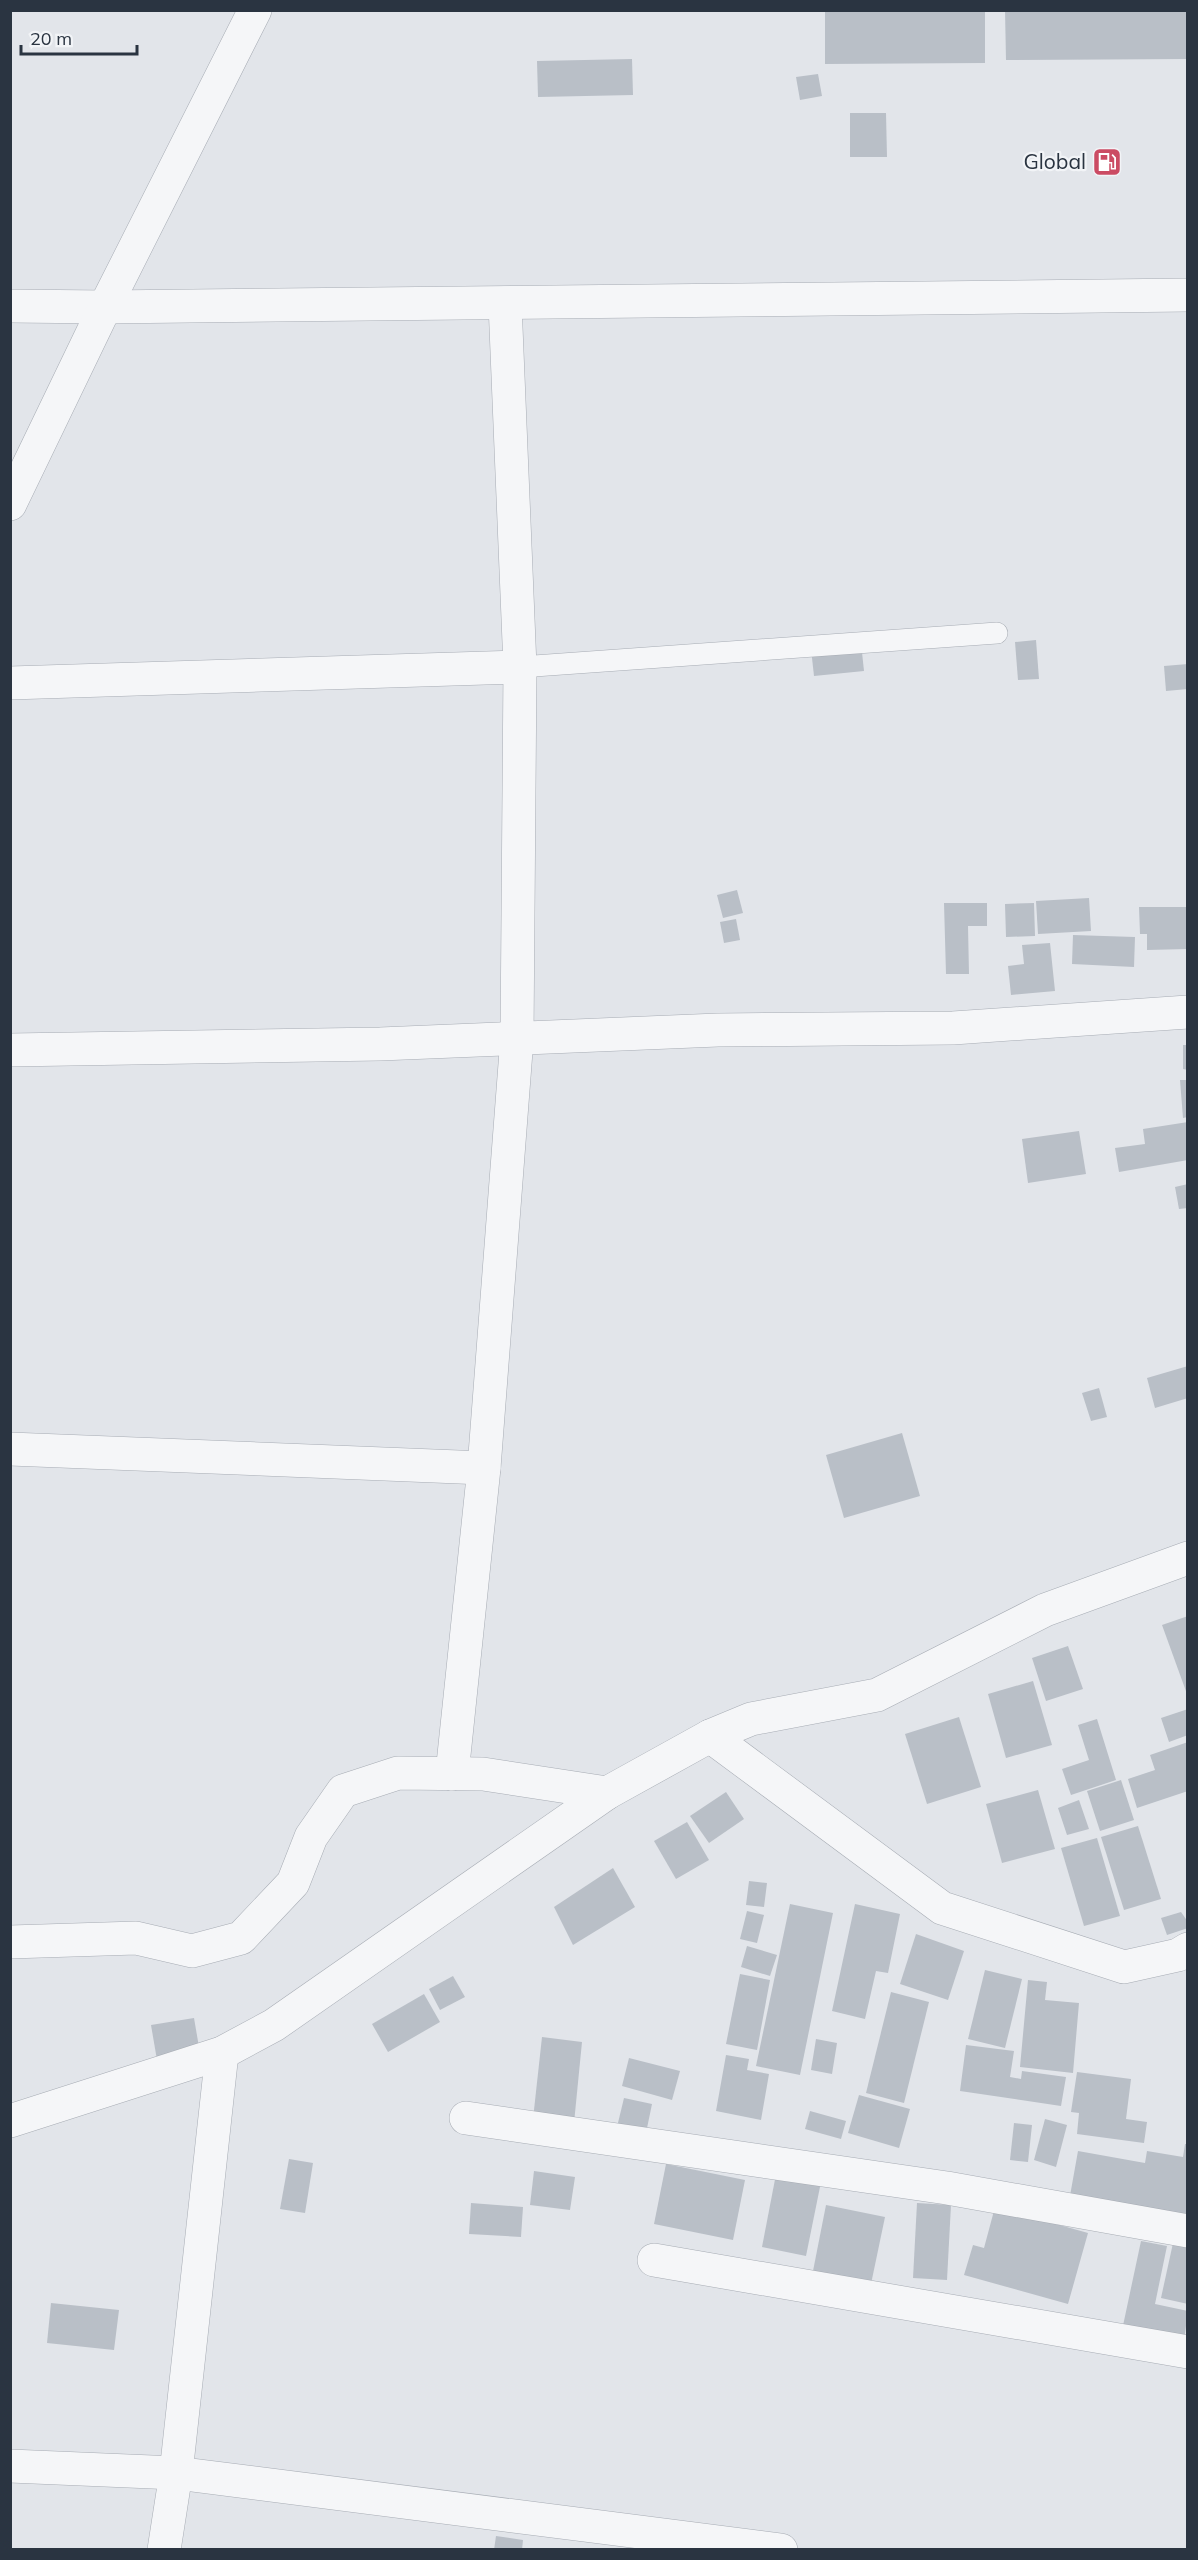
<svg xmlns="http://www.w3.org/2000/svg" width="1198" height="2560" viewBox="0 0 1198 2560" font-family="Mulish,sans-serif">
  <rect width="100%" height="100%" fill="#e2e5ea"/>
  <!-- building -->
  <g fill="#b9bfc7">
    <polygon points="825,10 985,10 985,63 825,64"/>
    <polygon points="1005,10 1188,10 1188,59 1006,60"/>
    <polygon points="632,59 633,95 538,97 537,61"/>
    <polygon points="818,74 822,96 800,100 796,77"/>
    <polygon points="850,113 886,113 887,157 850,157"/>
    <polygon points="1036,640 1039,679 1018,680 1015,642"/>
    <polygon points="861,643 864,671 814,676 811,649"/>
    <polygon points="1188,664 1188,689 1166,691 1164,666"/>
    <polygon points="737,890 743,913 723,918 717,895"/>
    <polygon points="1089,898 1091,931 1038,934 1036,901"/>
    <polygon points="944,903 987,903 987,926 968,926 969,974 946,974"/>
    <polygon points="1034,903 1035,936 1006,937 1005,904"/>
    <polygon points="1139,907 1188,907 1188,949 1147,950 1147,934 1140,934"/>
    <polygon points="736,919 740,940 724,943 720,922"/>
    <polygon points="1073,935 1135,937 1134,967 1072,964"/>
    <polygon points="1050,943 1055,991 1011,995 1008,966 1024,964 1022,945"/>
    <polygon points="1183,1045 1188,1045 1188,1070 1183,1069"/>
    <polygon points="1180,1080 1188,1080 1188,1117 1183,1118"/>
    <polygon points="1188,1122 1188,1160 1119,1172 1115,1148 1145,1144 1143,1129"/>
    <polygon points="1079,1131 1086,1174 1028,1183 1022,1139"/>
    <polygon points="1188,1184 1188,1208 1179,1209 1175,1187"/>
    <polygon points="1188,1366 1188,1398 1155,1408 1147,1378"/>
    <polygon points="1099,1388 1107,1417 1091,1421 1082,1393"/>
    <polygon points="902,1433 920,1496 844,1518 826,1455"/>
    <polygon points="1188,1616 1188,1694 1187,1694 1162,1625"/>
    <polygon points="1068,1646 1083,1689 1046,1701 1032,1658"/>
    <polygon points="1033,1681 1052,1745 1006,1758 988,1694"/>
    <polygon points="1188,1709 1188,1735 1169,1742 1161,1718"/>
    <polygon points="959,1717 981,1787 927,1804 905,1734"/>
    <polygon points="1097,1719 1116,1780 1071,1795 1062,1769 1089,1760 1078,1725"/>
    <polygon points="1188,1742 1188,1791 1137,1808 1128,1779 1155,1770 1150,1755"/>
    <polygon points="1121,1780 1134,1820 1100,1831 1087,1791"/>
    <polygon points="1038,1790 1055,1849 1002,1863 986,1804"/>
    <polygon points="726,1792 744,1819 709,1843 690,1816"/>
    <polygon points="1079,1800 1089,1829 1067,1835 1058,1808"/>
    <polygon points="687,1822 709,1860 676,1879 654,1841"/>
    <polygon points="1138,1826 1161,1899 1124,1910 1101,1837"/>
    <polygon points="1097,1838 1120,1916 1084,1926 1061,1848"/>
    <polygon points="613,1868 635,1907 573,1945 554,1907"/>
    <polygon points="749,1881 767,1883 764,1907 746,1905"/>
    <polygon points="790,1904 833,1913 800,2075 756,2066"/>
    <polygon points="855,1904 900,1914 888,1973 876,1971 865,2019 832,2011"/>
    <polygon points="747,1911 764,1915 757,1943 740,1939"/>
    <polygon points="1181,1912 1188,1922 1188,1928 1167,1935 1161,1918"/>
    <polygon points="916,1934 964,1951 948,2000 900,1984"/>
    <polygon points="747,1946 777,1955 770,1976 741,1967"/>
    <polygon points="985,1970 1022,1979 1005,2048 968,2039"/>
    <polygon points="740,1974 770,1980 757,2050 726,2044"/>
    <polygon points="453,1976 465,1997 440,2010 429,1989"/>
    <polygon points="1028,1980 1047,1982 1045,2000 1079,2003 1073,2073 1020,2067"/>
    <polygon points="891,1992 929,2002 904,2103 866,2093"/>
    <polygon points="424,1994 440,2022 388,2052 372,2024"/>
    <polygon points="194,2018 200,2053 157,2060 151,2025"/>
    <polygon points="542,2037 582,2042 574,2123 533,2119"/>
    <polygon points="816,2039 837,2043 832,2074 811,2070"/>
    <polygon points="966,2045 1014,2051 1010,2077 1021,2079 1022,2071 1066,2077 1061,2106 960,2091"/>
    <polygon points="726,2055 749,2059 747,2070 769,2074 761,2120 716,2111"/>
    <polygon points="629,2058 680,2071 672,2100 622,2086"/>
    <polygon points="1077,2072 1131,2079 1126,2119 1147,2122 1144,2143 1077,2134 1079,2113 1071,2112"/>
    <polygon points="859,2095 910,2109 899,2148 848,2133"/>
    <polygon points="624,2098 652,2104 646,2133 617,2127"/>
    <polygon points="810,2111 846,2121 841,2139 805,2129"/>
    <polygon points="1045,2119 1067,2125 1056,2167 1034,2160"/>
    <polygon points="1014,2123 1032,2125 1028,2162 1010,2160"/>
    <polygon points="1185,2144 1188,2144 1188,2217 1068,2207 1078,2151 1145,2163 1147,2151 1183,2157"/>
    <polygon points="289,2159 313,2163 305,2213 280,2209"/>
    <polygon points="666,2164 745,2180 733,2240 654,2224"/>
    <polygon points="777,2169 822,2177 806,2256 762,2247"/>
    <polygon points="534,2171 575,2177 570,2210 530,2205"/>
    <polygon points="471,2203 523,2207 521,2237 469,2234"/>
    <polygon points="917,2203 951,2205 947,2280 913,2278"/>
    <polygon points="826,2205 885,2217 871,2284 813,2271"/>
    <polygon points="995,2207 1088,2233 1068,2304 964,2275 973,2245 984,2248"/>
    <polygon points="1141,2241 1167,2246 1155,2304 1188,2311 1183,2348 1121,2335"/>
    <polygon points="1173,2243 1188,2246 1188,2304 1161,2298"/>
    <polygon points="51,2303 119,2310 114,2350 47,2343"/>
    <polygon points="496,2536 523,2540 522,2550 494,2550"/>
  </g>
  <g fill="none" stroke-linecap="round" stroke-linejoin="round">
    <!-- lane casing -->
    <g stroke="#a7acb4" stroke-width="22">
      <polyline id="lane" points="520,667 997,633"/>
    </g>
    <!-- street casing -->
    <g stroke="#a7acb4" stroke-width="34">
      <g id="street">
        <polyline points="505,303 520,667"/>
        <polyline points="10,306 105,307 1188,295"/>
        <polyline points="10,504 105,307 255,10"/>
        <polyline points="10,683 520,667 517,1038 484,1468 452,1774"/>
        <polyline points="10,1050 380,1044 718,1030 953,1028 1188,1012"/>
        <polyline points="10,1449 484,1468"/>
        <polyline points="710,1736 942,1908 1124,1967 1178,1955 1188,1949"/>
        <polyline points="10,1942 136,1938 192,1951 241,1938 293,1883 311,1837 343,1791 398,1773 483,1774 607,1793"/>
        <polyline points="466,2118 947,2188 1188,2231"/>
        <polyline points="10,2121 222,2053 274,2025 607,1793 710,1736 751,1719 877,1695 1045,1610 1188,1558"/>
        <polyline points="654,2260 1188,2352"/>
        <polyline points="10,2466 176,2473 781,2550"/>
        <polyline points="164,2550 176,2473 222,2053"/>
      </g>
    </g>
    <!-- lane -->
    <use href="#lane" stroke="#f5f6f8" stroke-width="21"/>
    <!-- street -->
    <use href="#street" stroke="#f5f6f8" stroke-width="33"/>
  </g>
  <!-- icons -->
  <defs>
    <g id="fuel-square" transform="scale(1.5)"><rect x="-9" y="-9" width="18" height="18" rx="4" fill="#cb4b63" stroke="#f2f4f7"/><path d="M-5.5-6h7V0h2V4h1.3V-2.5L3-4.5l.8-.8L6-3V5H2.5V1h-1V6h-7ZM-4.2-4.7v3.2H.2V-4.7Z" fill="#fff"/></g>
  </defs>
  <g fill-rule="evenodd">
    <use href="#fuel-square" x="1107" y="162"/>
  </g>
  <g text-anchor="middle" stroke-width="4.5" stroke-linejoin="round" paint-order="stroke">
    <!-- poi labels -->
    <g font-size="21" fill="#2a3441" stroke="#f2f4f7" text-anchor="end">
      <text x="1086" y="169">Global</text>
    </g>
  </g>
  <!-- border -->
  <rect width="1198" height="2560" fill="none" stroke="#2a3441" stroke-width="24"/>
  <!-- scale -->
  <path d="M21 45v9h116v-9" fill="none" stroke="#2a3441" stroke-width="3"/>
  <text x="30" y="45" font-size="18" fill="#2a3441" stroke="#f2f4f7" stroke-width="4.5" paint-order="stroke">20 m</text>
</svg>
